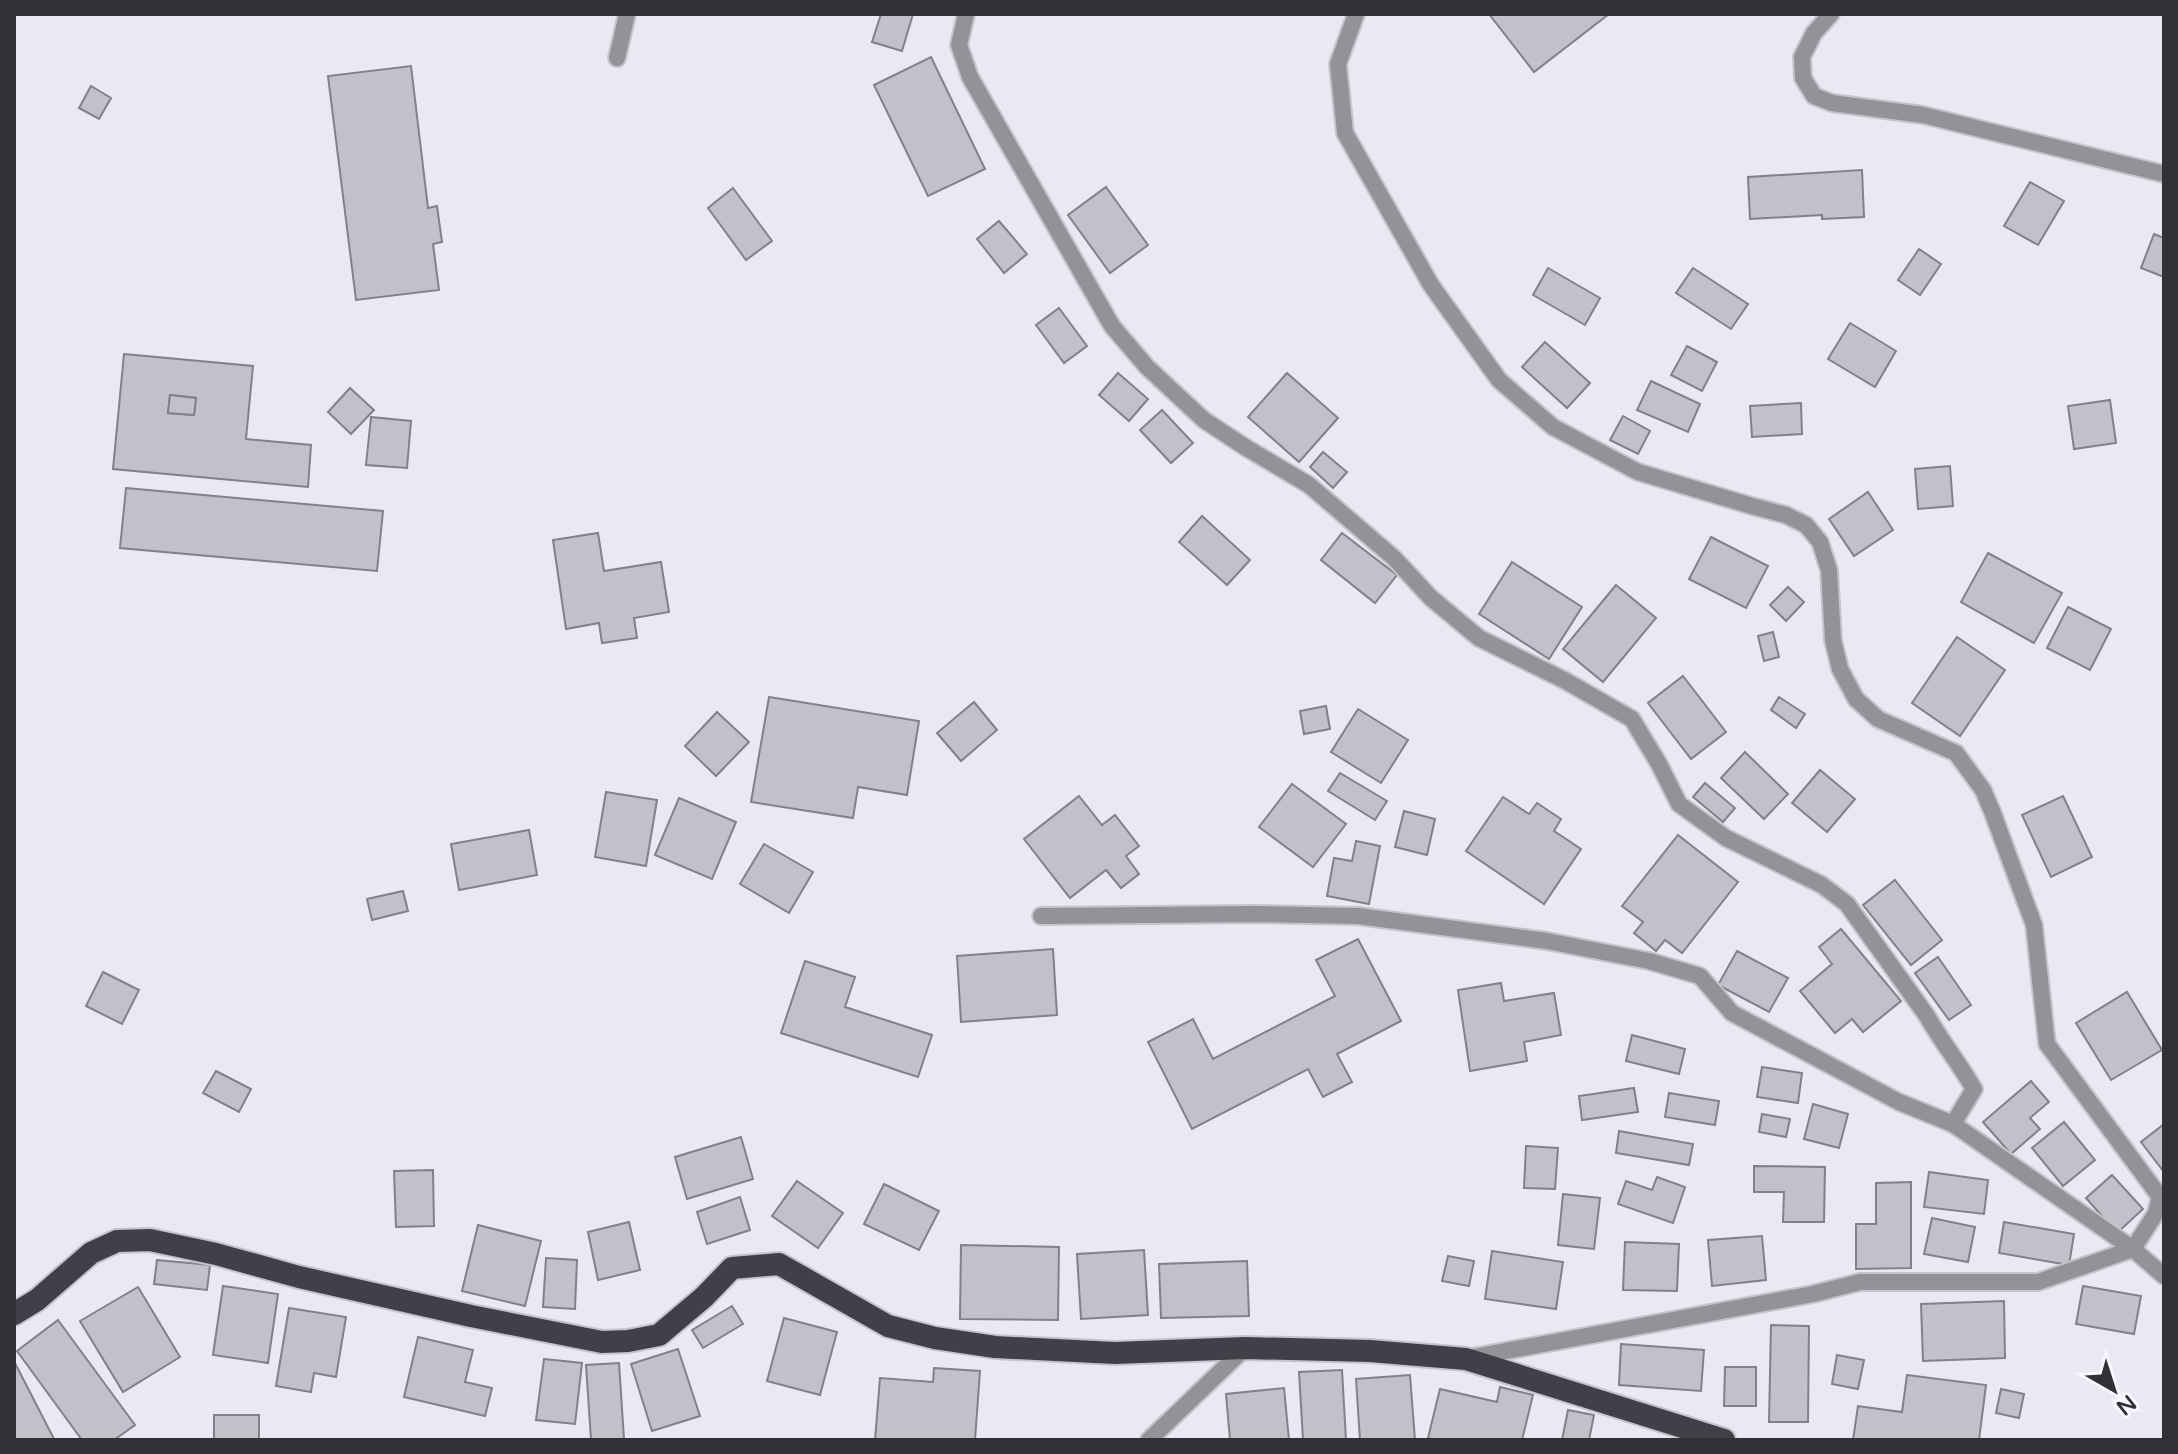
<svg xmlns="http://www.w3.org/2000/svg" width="2178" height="1454" viewBox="0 0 2178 1454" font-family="'Varela Round',sans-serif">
  <rect width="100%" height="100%" fill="#eae9f3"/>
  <!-- building -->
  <g fill="#c1c1ca" stroke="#818189" stroke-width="2" fill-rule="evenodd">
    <polygon points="881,14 913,14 902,51 872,42"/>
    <polygon points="1489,14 1609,14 1534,72"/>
    <polygon points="931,57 985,169 928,196 874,85"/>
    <polygon points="411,66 428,208 437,206 442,242 433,244 439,290 356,300 328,76"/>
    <polygon points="91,86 111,98 99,119 79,108"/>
    <polygon points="1862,170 1864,217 1822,219 1822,215 1750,219 1748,177"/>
    <polygon points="2030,182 2064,201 2038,245 2004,226"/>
    <polygon points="1106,187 1148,245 1110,273 1068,215"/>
    <polygon points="733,188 772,241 746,260 708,208"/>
    <polygon points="999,221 1027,254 1004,273 977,239"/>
    <polygon points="2154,234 2164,238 2164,277 2141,268"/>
    <polygon points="1919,249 1941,264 1920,295 1898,280"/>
    <polygon points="1548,268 1600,298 1585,325 1533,295"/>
    <polygon points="1693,268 1748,304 1731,329 1676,293"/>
    <polygon points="1059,308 1087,346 1064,363 1036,325"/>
    <polygon points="1850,323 1896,351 1875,387 1828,359"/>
    <polygon points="1545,342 1590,383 1567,408 1522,367"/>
    <polygon points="1687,346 1717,362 1702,391 1671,375"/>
    <path d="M124,354L253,366L246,439L311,445L308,487L113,469ZM170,395L196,398L194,415L168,413Z"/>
    <polygon points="1118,373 1148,399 1129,421 1099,395"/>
    <polygon points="1287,373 1338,418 1299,462 1248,417"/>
    <polygon points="1651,381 1700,404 1688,432 1637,410"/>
    <polygon points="350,388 374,410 351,434 328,412"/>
    <polygon points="170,395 196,398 194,415 168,413"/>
    <polygon points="2110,400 2116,443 2074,449 2068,406"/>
    <polygon points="1801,403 1802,434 1752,437 1750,406"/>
    <polygon points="1162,410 1193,443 1171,463 1140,430"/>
    <polygon points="1623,416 1650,431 1638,454 1610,440"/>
    <polygon points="371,417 411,421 407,468 366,465"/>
    <polygon points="1323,452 1347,472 1333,488 1310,467"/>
    <polygon points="1950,466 1953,506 1918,509 1915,469"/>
    <polygon points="126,488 383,511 377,571 120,548"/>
    <polygon points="1868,492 1893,530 1854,556 1829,519"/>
    <polygon points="1202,516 1250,560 1227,585 1179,542"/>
    <polygon points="598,533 604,571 661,562 669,612 634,618 637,638 602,643 599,623 566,629 553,540"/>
    <polygon points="1342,533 1397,575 1375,603 1321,560"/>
    <polygon points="1711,537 1768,566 1746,608 1689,579"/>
    <polygon points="1988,553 2062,593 2034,643 1961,602"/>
    <polygon points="1512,562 1582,607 1549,659 1479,614"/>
    <polygon points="1616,585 1656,618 1603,682 1563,649"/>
    <polygon points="1788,587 1804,602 1786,621 1770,605"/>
    <polygon points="2068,607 2111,629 2090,670 2047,648"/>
    <polygon points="1773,632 1779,657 1764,661 1758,636"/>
    <polygon points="1957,637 2005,670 1960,736 1912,703"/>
    <polygon points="1683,676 1726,732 1691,759 1648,703"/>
    <polygon points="769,697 919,721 907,795 858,787 853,818 751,802"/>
    <polygon points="1779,697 1805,714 1796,728 1771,710"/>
    <polygon points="974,702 997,730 961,761 937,733"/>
    <polygon points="1326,706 1330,729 1304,734 1300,711"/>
    <polygon points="1358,709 1408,740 1381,783 1331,752"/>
    <polygon points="717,712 749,742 716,776 685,746"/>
    <polygon points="1745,752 1788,794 1764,819 1721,778"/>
    <polygon points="1820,770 1855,799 1827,832 1792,803"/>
    <polygon points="1340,773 1387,801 1375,820 1328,791"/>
    <polygon points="1705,783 1735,808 1723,822 1693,797"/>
    <polygon points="1292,784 1346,824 1313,867 1259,827"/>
    <polygon points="606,792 657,800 646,866 595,857"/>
    <polygon points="1079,796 1102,825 1115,815 1139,846 1126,856 1139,874 1121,888 1106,870 1070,898 1024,839"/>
    <polygon points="2063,796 2092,857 2051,877 2022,815"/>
    <polygon points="1503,797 1529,814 1537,803 1561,819 1554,831 1581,849 1544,904 1466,851"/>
    <polygon points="679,798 736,822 712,879 655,855"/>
    <polygon points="1404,811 1435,819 1427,855 1395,847"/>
    <polygon points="529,830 537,875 459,890 451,844"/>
    <polygon points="1678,835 1738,882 1682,953 1665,940 1656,951 1634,933 1643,922 1622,906"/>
    <polygon points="1356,841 1380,846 1369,904 1327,896 1334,858 1352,861"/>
    <polygon points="764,844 813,872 789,913 740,884"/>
    <polygon points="1895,880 1942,940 1911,965 1863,905"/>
    <polygon points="403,891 408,911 372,920 367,899"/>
    <polygon points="1841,929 1901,1001 1863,1032 1852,1019 1835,1033 1800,991 1832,964 1819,947"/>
    <polygon points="1358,939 1401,1021 1337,1054 1352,1082 1323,1097 1308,1069 1192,1129 1148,1042 1193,1019 1213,1059 1335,996 1316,960"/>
    <polygon points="1053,949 1057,1015 961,1022 957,956"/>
    <polygon points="1737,951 1788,978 1769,1012 1718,985"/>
    <polygon points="1938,957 1971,1005 1949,1020 1915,973"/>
    <polygon points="805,961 855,977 845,1007 932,1035 918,1077 781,1033"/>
    <polygon points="103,972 139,990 122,1024 86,1006"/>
    <polygon points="1501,983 1504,1001 1554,993 1561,1035 1524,1042 1527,1061 1470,1071 1458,990"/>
    <polygon points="2127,992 2162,1050 2111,1080 2076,1023"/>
    <polygon points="1632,1035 1685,1049 1679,1074 1626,1061"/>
    <polygon points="1762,1067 1802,1073 1798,1103 1757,1097"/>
    <polygon points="216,1071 251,1089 239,1112 203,1093"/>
    <polygon points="2031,1081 2049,1102 2030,1118 2040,1129 2011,1154 1983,1122"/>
    <polygon points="1634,1088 1638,1112 1582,1120 1579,1096"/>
    <polygon points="1669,1093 1719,1101 1715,1125 1665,1117"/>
    <polygon points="1813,1104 1848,1114 1839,1148 1804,1139"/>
    <polygon points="1762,1114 1790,1119 1786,1137 1759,1132"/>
    <polygon points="2064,1122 2095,1160 2063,1186 2032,1148"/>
    <polygon points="2164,1124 2164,1172 2141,1142"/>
    <polygon points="1619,1131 1693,1144 1689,1165 1616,1153"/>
    <polygon points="741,1137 753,1179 687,1199 675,1157"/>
    <polygon points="1526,1146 1558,1148 1555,1189 1524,1188"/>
    <polygon points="1754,1166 1825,1167 1824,1222 1783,1222 1784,1192 1754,1192"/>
    <polygon points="433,1170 434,1226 396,1227 394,1171"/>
    <polygon points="1929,1172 1988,1180 1984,1214 1924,1207"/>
    <polygon points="2112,1175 2143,1209 2117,1233 2086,1198"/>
    <polygon points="1657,1177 1685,1187 1673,1223 1618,1204 1626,1181 1652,1190"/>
    <polygon points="797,1181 843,1213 818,1248 772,1216"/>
    <polygon points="1911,1182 1911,1268 1856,1269 1856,1224 1876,1224 1876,1183"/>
    <polygon points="884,1184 939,1211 919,1250 864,1224"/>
    <polygon points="1563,1194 1600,1198 1594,1249 1558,1245"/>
    <polygon points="740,1197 750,1230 707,1244 697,1212"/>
    <polygon points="1932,1218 1975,1227 1968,1262 1924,1254"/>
    <polygon points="629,1222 640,1270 598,1280 588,1232"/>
    <polygon points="2004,1222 2074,1234 2069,1265 1999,1253"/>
    <polygon points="478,1225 541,1241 525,1306 462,1291"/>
    <polygon points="1762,1236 1766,1280 1712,1286 1708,1240"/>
    <polygon points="1625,1242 1679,1244 1677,1291 1623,1290"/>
    <polygon points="961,1245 1059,1247 1058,1320 960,1319"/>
    <polygon points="1144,1250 1148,1315 1081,1319 1077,1254"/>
    <polygon points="1492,1251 1563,1262 1556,1309 1485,1299"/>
    <polygon points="1448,1256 1474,1261 1469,1286 1442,1281"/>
    <polygon points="546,1258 577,1260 575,1309 543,1307"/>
    <polygon points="157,1260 210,1265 207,1290 154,1284"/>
    <polygon points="1247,1261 1249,1316 1161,1318 1159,1264"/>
    <polygon points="223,1286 278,1294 268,1363 213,1355"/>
    <polygon points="2083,1286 2141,1296 2134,1334 2076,1324"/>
    <polygon points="138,1287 180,1357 123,1392 80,1321"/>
    <polygon points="2004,1301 2005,1358 1923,1361 1921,1304"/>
    <polygon points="732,1306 743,1324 703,1348 692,1330"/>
    <polygon points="289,1308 346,1317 336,1377 314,1373 311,1392 276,1386"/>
    <polygon points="784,1318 837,1332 820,1395 767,1381"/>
    <polygon points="58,1320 135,1425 114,1440 82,1440 17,1351"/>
    <polygon points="1771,1325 1809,1326 1808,1422 1769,1422"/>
    <polygon points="418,1337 473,1350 465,1382 492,1388 485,1416 404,1397"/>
    <polygon points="1621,1344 1704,1350 1701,1391 1619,1385"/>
    <polygon points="678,1349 700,1416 652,1431 631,1364"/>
    <polygon points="1837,1355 1864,1360 1858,1389 1832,1384"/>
    <polygon points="544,1359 582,1363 575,1424 536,1420"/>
    <polygon points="619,1363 624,1439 591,1440 586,1365"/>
    <polygon points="16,1365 54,1439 51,1440 14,1440 14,1367"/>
    <polygon points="1725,1367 1756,1367 1756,1406 1724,1406"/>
    <polygon points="934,1368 980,1371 975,1440 875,1440 880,1378 933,1382"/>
    <polygon points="1342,1370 1346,1440 1303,1440 1299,1372"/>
    <polygon points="1410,1375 1415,1440 1360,1440 1356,1379"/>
    <polygon points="1907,1375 1986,1385 1979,1440 1853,1440 1858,1406 1902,1412"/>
    <polygon points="1500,1387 1533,1395 1522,1440 1436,1440 1428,1438 1440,1389 1497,1402"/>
    <polygon points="1284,1388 1289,1440 1230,1440 1226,1394"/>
    <polygon points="2001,1389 2024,1394 2019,1418 1996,1413"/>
    <polygon points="1568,1410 1594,1415 1589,1440 1562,1440"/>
    <rect x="214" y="1415" width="45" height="25"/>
  </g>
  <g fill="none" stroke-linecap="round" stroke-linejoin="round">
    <!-- minor casing -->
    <g stroke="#c5c4cd" stroke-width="20">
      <g id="minor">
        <path d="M966,14L959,45L970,77L1112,326L1147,367L1204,420L1245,447L1309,485L1394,558L1431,598L1479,638L1564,680L1632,719L1659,764L1679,804L1726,838L1822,885L1847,904L1927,1016C1941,1041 1959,1063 1974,1089L1953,1124"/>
        <polyline points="1356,14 1338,64 1345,133 1431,285 1499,380 1553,427 1638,472 1752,506 1786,515 1806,525 1820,542 1829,570 1833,640 1840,669 1856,699 1878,719 1956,753 1983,790 1992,811 2034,925 2047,1044 2160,1197 2156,1213 2133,1249 2038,1282 1860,1282 1813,1294 1468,1358"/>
        <polyline points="1831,14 1814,33 1802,57 1803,78 1814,96 1832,103 1923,115 2164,174"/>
        <polyline points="617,58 627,14"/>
        <polyline points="1041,916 1253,914 1358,916 1547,941 1649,961 1700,976 1732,1013 1899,1102 1953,1124 2133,1249 2164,1276"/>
        <polyline points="1149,1440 1245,1348"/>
      </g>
    </g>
    <!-- trunk casing -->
    <g stroke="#c5c4cd" stroke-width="26">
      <polyline id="trunk" points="14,1314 37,1300 91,1253 117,1241 150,1240 216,1254 299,1277 471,1316 602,1342 628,1341 659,1335 704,1297 732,1268 779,1264 888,1326 935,1338 995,1347 1115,1353 1245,1348 1370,1351 1466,1359 1724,1440"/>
    </g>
    <!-- minor -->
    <use href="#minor" stroke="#939397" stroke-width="16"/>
    <!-- trunk -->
    <use href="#trunk" stroke="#414048" stroke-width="22"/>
  </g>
  <!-- border -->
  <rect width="2178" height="1454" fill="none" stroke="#313135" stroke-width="32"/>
  <!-- north arrow -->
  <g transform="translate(2114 1390) rotate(141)" stroke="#f7f7ff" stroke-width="6" paint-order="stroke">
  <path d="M0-6L14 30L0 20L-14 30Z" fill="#313135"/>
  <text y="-12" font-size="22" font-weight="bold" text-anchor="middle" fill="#313135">N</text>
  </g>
</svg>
